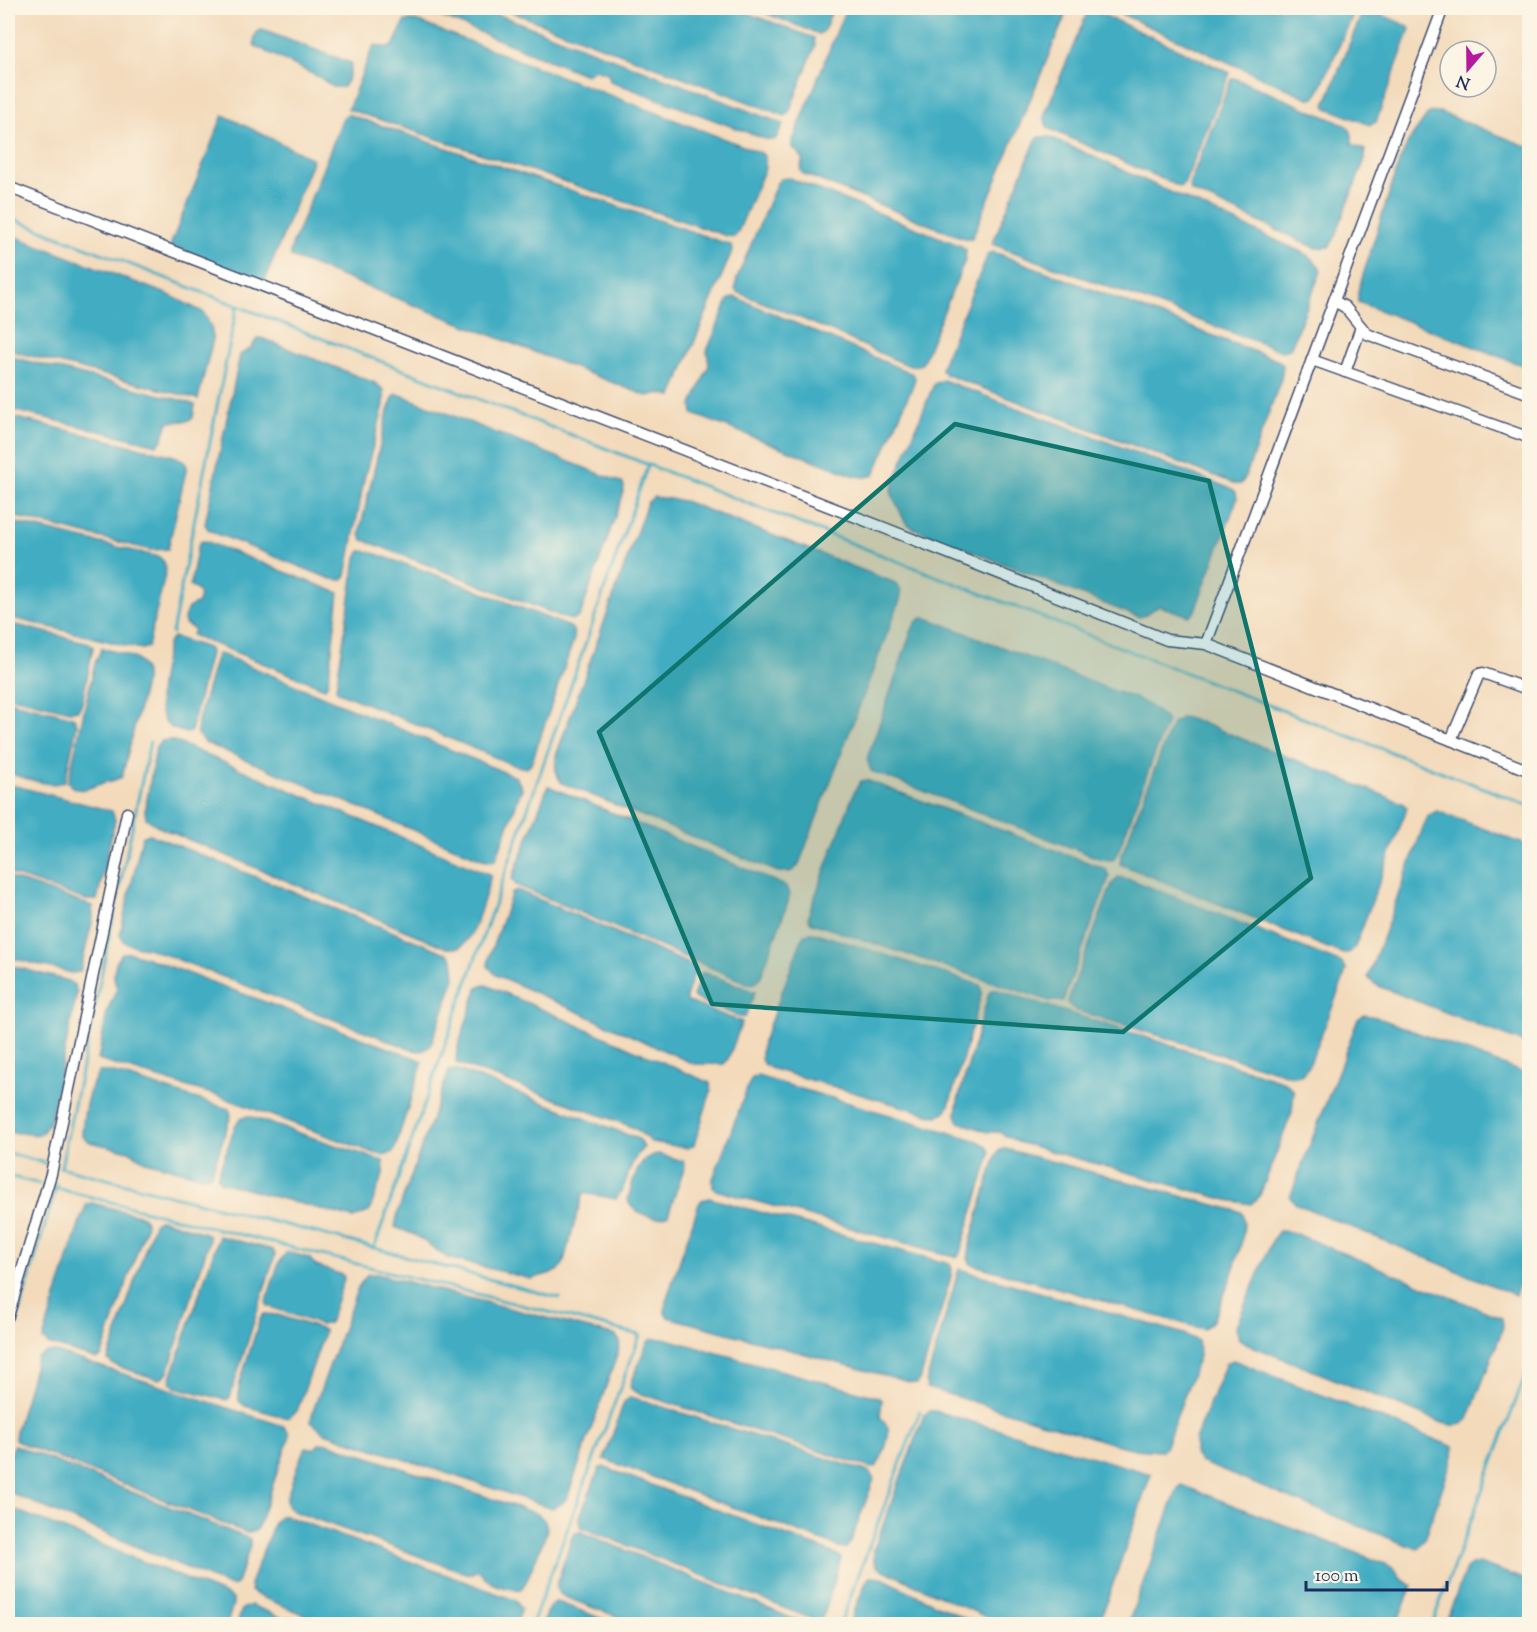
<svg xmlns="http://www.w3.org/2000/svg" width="1537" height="1632" viewBox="0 0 1537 1632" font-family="'Sorts Mill Goudy',serif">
  <rect width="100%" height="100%" fill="#fcf5e5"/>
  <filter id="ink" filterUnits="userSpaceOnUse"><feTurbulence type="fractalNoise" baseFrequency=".0167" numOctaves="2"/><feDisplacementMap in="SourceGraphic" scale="12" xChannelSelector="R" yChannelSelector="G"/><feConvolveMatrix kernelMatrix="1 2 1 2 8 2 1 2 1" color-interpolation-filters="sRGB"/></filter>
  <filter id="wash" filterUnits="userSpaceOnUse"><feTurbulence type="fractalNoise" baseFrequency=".008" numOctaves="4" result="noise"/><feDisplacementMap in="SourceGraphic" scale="24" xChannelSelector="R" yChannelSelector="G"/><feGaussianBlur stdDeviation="1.35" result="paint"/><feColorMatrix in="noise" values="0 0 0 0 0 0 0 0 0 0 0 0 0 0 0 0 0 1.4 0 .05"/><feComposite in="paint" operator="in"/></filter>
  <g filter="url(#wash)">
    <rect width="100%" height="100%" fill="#f3dabb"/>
    <!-- water -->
    <g fill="#43adc2" stroke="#2f6e90" stroke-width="1.5">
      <polygon points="420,8 481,8 783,124 777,137 774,140 765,139 610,81 608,73 594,69 587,75 581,73"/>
      <polygon points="501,8 734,8 814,38 815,46 789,112 785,116"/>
      <polygon points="752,8 833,8 824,31 819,34"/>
      <polygon points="846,8 1066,8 1066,14 972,238 964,238 950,233 804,174 800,170 803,158 793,148 792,143"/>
      <polygon points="1108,8 1356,8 1318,93 1314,98 1308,98"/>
      <polygon points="1364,8 1381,8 1382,15 1408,26 1410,29 1376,122 1370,125 1327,108 1325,105"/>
      <polygon points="1090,11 1095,11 1230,73 1184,184 1180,187 1050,129 1047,126 1044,116 1087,13"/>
      <polygon points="405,21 416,21 761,153 765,157 765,168 737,234 734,237 727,236 348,109 372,49 375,45 389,48 393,46"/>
      <path d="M262,30L351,63C351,72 348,80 343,87H333L319,77L255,46C253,40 255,36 258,31Z"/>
      <path d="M1234,78L1345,125C1353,131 1352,134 1352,144L1365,150V159L1341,220L1336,236L1329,247L1316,248L1191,191L1189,185L1231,80Z"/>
      <polygon points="1439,112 1529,147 1529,368 1358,302 1358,291 1399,162 1409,141 1429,113"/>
      <polygon points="347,114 731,245 732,251 672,396 660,393 647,396 291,257 290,251 343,118"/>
      <polygon points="223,115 313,159 266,278 263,282 170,246"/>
      <polygon points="1040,137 1050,137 1308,255 1319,266 1321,271 1290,349 1282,351 992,244 1036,140"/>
      <polygon points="789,178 961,246 966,250 965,260 922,364 915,366 902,363 827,329 737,292 735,289 737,278 777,183 781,179"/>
      <polygon points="8,234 169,295 203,312 211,326 213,339 198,399 8,350"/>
      <polygon points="994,252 1279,361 1283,365 1281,379 1245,478 1241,484 1236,484 945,374 941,369 943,363 986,259 988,254"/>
      <polygon points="735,297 913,374 915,378 913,385 874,475 866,477 855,476 693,414 692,405 709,365 707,351 728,300"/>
      <polygon points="261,338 375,383 384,390 384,405 364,479 346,576 342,580 331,579 215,533 208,529 205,524 240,355 251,348 257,339"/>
      <polygon points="8,356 184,401 195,405 193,418 187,421 168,422 162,440 157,445 8,409"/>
      <polygon points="943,380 1232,489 1236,492 1237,499 1194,613 1189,616 1159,606 1143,616 1138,617 913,528 905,522 891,492 894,482 934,384"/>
      <polygon points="398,394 623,483 624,487 622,497 580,616 574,620 568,619 363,540 360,535 361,526 388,411 394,396"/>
      <polygon points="8,416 174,456 183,460 187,466 168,549 151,550 8,515"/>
      <path d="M654,497L684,501L893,582C901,586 902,591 900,600L799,864C793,873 788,873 778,872L562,783C555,774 555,767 556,756L642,517L647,503Z"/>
      <polygon points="8,521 159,557 164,562 166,570 148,647 142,649 128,646 8,617"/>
      <polygon points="205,541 339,593 328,683 325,688 192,635 194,629 185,624 184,618 188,608 198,603 200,595 197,590 190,586 198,546 200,542"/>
      <polygon points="361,551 370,552 448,579 570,627 573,630 574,639 531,764 527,768 516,766 338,692 336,688 356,559"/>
      <path d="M922,618L930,619L1114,691C1135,697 1152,704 1167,721L1118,852L1113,860L1101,859L871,771L867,759L911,632L916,622Z"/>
      <polygon points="8,623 89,643 93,647 82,703 78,710 71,711 8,696"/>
      <path d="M173,637L205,647L209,649L210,653L191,731L187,733C181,731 174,729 169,726C150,710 164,665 168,644Z"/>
      <path d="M102,648C123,655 148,654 145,683L122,777C116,780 110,781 103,783C91,787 76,796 68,782L95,663Z"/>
      <polygon points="217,654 223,655 516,777 522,788 496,859 493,861 482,859 206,743 197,734 198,721"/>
      <path d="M8,701L70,716L75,719L77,724L65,781C53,789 22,777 8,773Z"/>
      <polygon points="1182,717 1202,723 1403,803 1407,808 1355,947 1350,952 1343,954 1120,864 1121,856 1172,724"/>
      <path d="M171,740L491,875C486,891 475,938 461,946C456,949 452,948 447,948L161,828L146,818L145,811L156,747L162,741Z"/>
      <polygon points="866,780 1106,869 1109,877 1107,883 1063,1001 1050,1001 812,923 808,918 810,910 855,790 861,781"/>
      <polygon points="8,784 112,811 115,820 97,900 86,900 8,873"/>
      <polygon points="548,786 786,886 789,894 788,902 761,976 755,983 749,984 516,885 512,879"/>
      <polygon points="1437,811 1529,846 1529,1045 1381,987 1373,983 1368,977 1424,825 1429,815"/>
      <path d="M149,834L448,954L453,959L455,978L431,1044C425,1052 420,1052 411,1049L148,948L139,947L124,942L120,935L142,837Z"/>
      <polygon points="8,877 92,906 93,918 80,972 72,973 8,957"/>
      <path d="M1118,877L1132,880L1342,963L1346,969L1343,980L1309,1066C1303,1074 1300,1078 1289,1075L1075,1010L1067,1003L1112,884Z"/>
      <polygon points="517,890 694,966 695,970 686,998 688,1002 742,1022 728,1059 724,1064 694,1064 496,975 488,966 489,957 510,898 512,893"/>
      <path d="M811,933L819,934L980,985L982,992L949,1105C946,1112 944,1115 935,1116L773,1069C758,1063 760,1057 763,1042L801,941L804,934Z"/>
      <path d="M122,953H131L147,958L423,1061L394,1151L387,1155L377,1154L219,1096L98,1060L107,1012L117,988C111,975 114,964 122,953Z"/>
      <path d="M8,965L69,981L74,985L77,992L50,1122L41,1134C29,1136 19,1131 8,1133Z"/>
      <polygon points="701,973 706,973 755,992 745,1017 740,1017 696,999 693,996"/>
      <polygon points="486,985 710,1083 711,1091 694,1145 688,1148 651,1142 636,1129 625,1124 456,1063 457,1050 477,989 480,986"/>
      <polygon points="992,990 998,990 1285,1082 1294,1091 1292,1112 1260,1195 1251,1204 1227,1200 1018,1142 999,1132 988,1132 959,1122 956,1115 958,1100 989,993"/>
      <polygon points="1364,1015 1376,1017 1529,1075 1529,1256 1515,1295 1296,1204 1290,1197 1358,1019"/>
      <path d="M458,1070L639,1139L644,1147C626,1164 630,1183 616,1199L583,1193L563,1264L558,1271L531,1279L448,1258L415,1235L395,1227L398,1212L449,1071Z"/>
      <path d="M99,1072H111L229,1109L231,1115L211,1175L201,1176L145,1161L129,1151L90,1142L82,1136C83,1114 87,1091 99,1072Z"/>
      <polygon points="757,1076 978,1141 987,1146 990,1152 989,1158 959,1256 955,1257 716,1190 713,1186 713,1179 748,1086 752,1078"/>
      <polygon points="248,1116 383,1161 384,1171 369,1212 353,1218 221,1182 217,1177 236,1124 240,1119"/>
      <path d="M1005,1149L1241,1212C1253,1227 1222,1304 1212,1322L1203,1329L971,1264L968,1259L971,1240L996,1155L1000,1150Z"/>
      <path d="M658,1154L683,1161L685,1165L668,1215C658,1222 631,1213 628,1200C633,1181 636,1157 658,1154Z"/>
      <polygon points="709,1198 950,1264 952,1269 951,1277 921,1377 916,1384 668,1317 665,1312 666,1301 699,1204 702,1200"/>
      <polygon points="92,1203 142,1216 146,1222 145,1229 101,1357 97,1359 48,1344 43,1339 81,1218 87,1204"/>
      <polygon points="160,1219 205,1233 209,1236 209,1241 168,1372 162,1378 157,1379 114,1365 108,1360 152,1229 155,1222"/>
      <path d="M1279,1231L1291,1232L1502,1318L1503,1326L1500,1336L1468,1419C1460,1427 1454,1426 1443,1423L1252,1346L1239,1339L1236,1326L1273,1239Z"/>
      <polygon points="219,1236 273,1250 275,1255 230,1397 227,1400 175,1387 170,1381"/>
      <polygon points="287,1252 309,1258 316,1266 343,1275 344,1279 329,1323 321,1325 268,1306 266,1302 279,1262"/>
      <polygon points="959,1269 1184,1334 1198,1341 1199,1356 1165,1448 1161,1451 1134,1449 1111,1443 927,1388 926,1383"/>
      <polygon points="368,1274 377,1274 616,1336 620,1342 618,1352 567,1498 561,1504 552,1508 325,1433 311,1422 312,1414 358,1287"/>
      <polygon points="264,1314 278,1315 324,1330 323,1336 297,1411 288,1418 245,1406 239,1401 239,1385 260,1319"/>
      <path d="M652,1339H667L877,1397L882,1400L880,1416C882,1420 887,1424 888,1428C890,1439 882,1458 876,1467L871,1468L636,1392L631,1389L630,1386L647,1343Z"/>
      <polygon points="47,1352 56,1352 283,1426 289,1432 289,1438 257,1530 247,1533 21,1443 15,1439 16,1431 37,1357"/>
      <polygon points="1233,1360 1454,1447 1453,1456 1425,1539 1418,1548 1409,1546 1200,1462 1195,1454 1195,1439 1226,1363"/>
      <polygon points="631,1397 869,1472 874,1479 850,1543 846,1548 842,1548 604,1459 624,1402"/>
      <polygon points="929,1411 935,1411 1151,1474 1099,1624 1001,1624 877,1567 874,1562 874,1549 924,1415"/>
      <path d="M327,1443L537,1514C546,1520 548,1524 546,1534L526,1582L521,1589C506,1590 489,1585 481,1572L476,1571L469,1574L293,1511L287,1506L286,1499L302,1454L306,1448L314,1449L319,1444Z"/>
      <polygon points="14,1445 250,1539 250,1546 237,1583 233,1586 227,1585 8,1492 8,1462"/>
      <polygon points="603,1467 836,1554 841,1558 825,1612 819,1622 581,1527 579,1519 599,1469"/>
      <polygon points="1181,1485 1388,1565 1395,1570 1401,1579 1412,1585 1397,1624 1128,1624 1177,1490"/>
      <polygon points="8,1507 228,1596 233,1599 233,1604 227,1624 8,1624"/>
      <polygon points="280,1516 285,1516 300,1521 515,1600 521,1609 517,1624 328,1624 259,1596 251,1591 250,1584 274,1523"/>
      <path d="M581,1532L806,1624H637L565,1597C558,1593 555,1591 557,1583L572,1537L575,1533Z"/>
      <polygon points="1479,1563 1529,1581 1529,1624 1445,1624 1466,1569 1472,1565"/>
      <polygon points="870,1577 882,1578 976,1624 849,1624 866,1582"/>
      <polygon points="556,1602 560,1603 616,1624 542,1624 551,1605"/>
      <polygon points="251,1605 287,1620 285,1624 237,1624 242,1609"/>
    </g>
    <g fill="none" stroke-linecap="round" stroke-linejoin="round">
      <!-- stream -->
      <g stroke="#43adc2" stroke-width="3">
        <polyline points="8,217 1530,806"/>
        <polyline points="172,633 237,306"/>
        <polyline points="8,1153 45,1163"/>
        <polyline points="60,1167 341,1239 559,1298"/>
        <polyline points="61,1167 150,742"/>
        <polyline points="8,1176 40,1184"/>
        <polyline points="55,1188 640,1335 532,1624"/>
        <polyline points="374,1248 648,465"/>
        <polyline points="8,1351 57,1184"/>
        <polyline points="840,1624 920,1411"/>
        <polyline points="1432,1624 1530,1363"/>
      </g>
    </g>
  </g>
  <g filter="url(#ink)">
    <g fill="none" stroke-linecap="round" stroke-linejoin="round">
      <!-- minor casing -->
      <g stroke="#3b496c" stroke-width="13">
        <g id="minor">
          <polyline points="8,187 887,529 1167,640 1206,644 1530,771"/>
          <polyline points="1334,301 1345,307 1367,334 1530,394"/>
          <polyline points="1312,360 1530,438"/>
          <polyline points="1345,372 1361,327"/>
          <polyline points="1206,644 1443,8"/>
          <polyline points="1451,740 1479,674 1483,673 1530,690"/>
          <polyline points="8,1316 51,1174 127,813"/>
        </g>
      </g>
      <!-- minor -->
      <use href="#minor" stroke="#fff" stroke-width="10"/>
    </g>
  </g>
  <!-- marked area -->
  <path fill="#0f766e" fill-opacity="0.2" stroke="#0f766e" stroke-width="4.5" stroke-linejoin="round" d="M955,424L1209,481L1311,878L1123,1032L712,1004L599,732Z"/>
  <!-- margin -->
  <rect width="1537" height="1632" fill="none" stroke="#fcf5e5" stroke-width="30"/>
  <!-- north arrow -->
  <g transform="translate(1468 69) rotate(200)"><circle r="28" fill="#fcf5e5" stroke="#a2a6af" stroke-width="1.5"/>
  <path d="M0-4.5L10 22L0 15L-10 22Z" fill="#b5179e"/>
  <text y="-9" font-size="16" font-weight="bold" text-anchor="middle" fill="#1b2f5e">N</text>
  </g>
  <!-- scale -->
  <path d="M1306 1581v9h141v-9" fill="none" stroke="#1b2f5e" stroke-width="3"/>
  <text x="1315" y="1581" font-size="18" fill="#1b2f5e" stroke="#fcf5e5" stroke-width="4.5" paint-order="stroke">100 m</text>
</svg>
